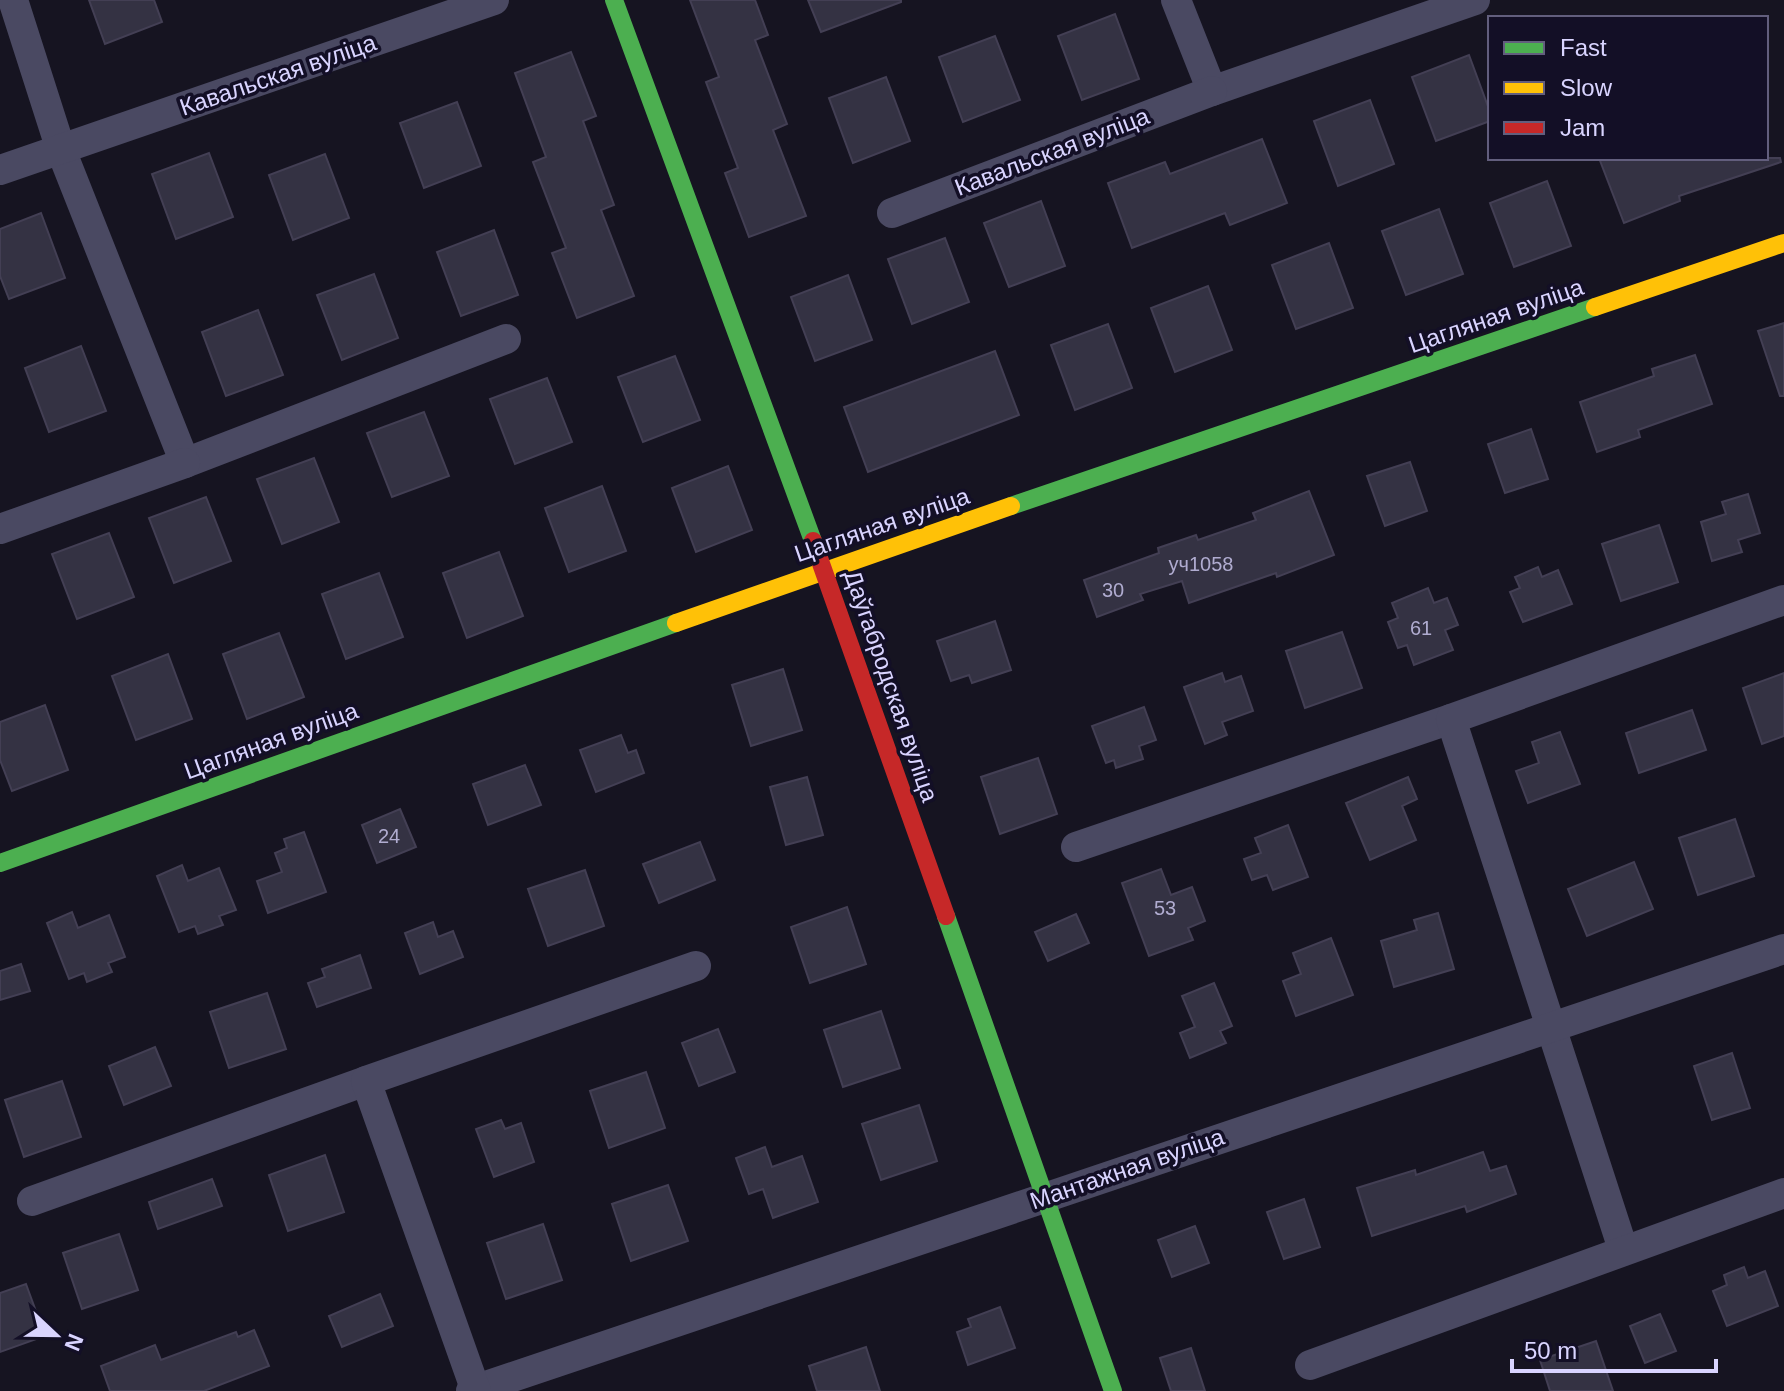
<svg xmlns="http://www.w3.org/2000/svg" width="1784" height="1391" viewBox="0 0 1784 1391" font-family="Arial,sans-serif">
  <rect width="100%" height="100%" fill="#161421"/>
  <!-- building -->
  <g fill="#343243" stroke="#433f54" stroke-width="2">
    <polygon points="89,0 154,0 162,22 105,44"/>
    <polygon points="690,0 755,0 768,35 755,40 787,124 773,130 806,216 749,237 725,173 738,168 706,82 719,77"/>
    <polygon points="808,0 901,0 901,2 821,32"/>
    <polygon points="1115,14 1139,79 1082,100 1058,36"/>
    <polygon points="995,36 1020,100 963,122 939,57"/>
    <polygon points="571,52 596,116 583,121 614,205 601,210 634,296 577,318 552,253 566,248 533,162 546,157 515,73"/>
    <polygon points="1469,55 1490,112 1490,121 1436,141 1412,77"/>
    <polygon points="886,77 910,141 853,163 829,98"/>
    <polygon points="1370,100 1394,164 1338,186 1314,121"/>
    <polygon points="457,102 481,166 424,188 400,123"/>
    <polygon points="1262,139 1287,203 1230,225 1225,213 1132,248 1108,183 1165,162 1170,174"/>
    <polygon points="209,153 233,217 176,239 152,174"/>
    <polygon points="325,154 349,218 293,240 269,175"/>
    <polygon points="1599,158 1780,158 1781,162 1679,196 1680,201 1624,223"/>
    <polygon points="1547,181 1571,246 1514,267 1490,203"/>
    <polygon points="1041,201 1065,266 1009,287 984,223"/>
    <polygon points="1439,209 1463,274 1406,295 1382,231"/>
    <polygon points="41,213 65,278 9,299 0,276 0,229"/>
    <polygon points="494,230 518,295 461,316 437,252"/>
    <polygon points="945,238 969,302 912,324 888,259"/>
    <polygon points="1329,243 1353,308 1296,329 1272,265"/>
    <polygon points="374,274 398,338 342,360 317,295"/>
    <polygon points="848,275 872,340 815,361 791,297"/>
    <polygon points="1208,286 1232,350 1175,372 1151,308"/>
    <polygon points="258,310 283,375 226,396 202,332"/>
    <polygon points="1784,323 1784,396 1780,396 1758,331"/>
    <polygon points="1108,324 1132,388 1075,410 1051,345"/>
    <polygon points="81,346 106,411 49,432 25,368"/>
    <polygon points="995,351 1019,415 868,472 844,407"/>
    <polygon points="1695,355 1712,404 1638,430 1640,437 1597,452 1580,402 1654,376 1652,369"/>
    <polygon points="675,356 700,420 643,442 618,377"/>
    <polygon points="547,378 572,442 515,464 490,399"/>
    <polygon points="424,412 449,476 392,497 367,433"/>
    <polygon points="1531,429 1548,479 1505,493 1488,444"/>
    <polygon points="314,458 339,522 282,544 257,479"/>
    <polygon points="1410,462 1427,511 1385,526 1367,476"/>
    <polygon points="728,466 752,530 696,552 672,488"/>
    <polygon points="602,486 626,551 569,572 545,508"/>
    <polygon points="1309,491 1334,555 1277,577 1276,573 1189,603 1182,581 1140,594 1143,600 1097,617 1084,580 1159,553 1158,548 1196,535 1198,540 1256,520 1253,513"/>
    <polygon points="1748,494 1760,533 1738,540 1742,552 1712,561 1701,522 1726,514 1722,502"/>
    <polygon points="206,497 231,561 174,583 149,518"/>
    <polygon points="1659,525 1678,582 1621,601 1602,544"/>
    <polygon points="109,533 134,597 77,619 52,554"/>
    <polygon points="499,552 523,616 467,638 443,573"/>
    <polygon points="1538,567 1542,577 1558,570 1572,604 1523,622 1510,592 1520,588 1515,577"/>
    <polygon points="379,573 403,637 346,659 322,594"/>
    <polygon points="1428,588 1434,603 1447,598 1458,625 1445,630 1453,650 1414,665 1407,645 1398,648 1388,622 1398,618 1392,603"/>
    <polygon points="995,621 1011,670 972,683 969,675 951,681 937,641"/>
    <polygon points="1342,632 1362,688 1305,708 1286,651"/>
    <polygon points="279,633 304,697 247,719 223,654"/>
    <polygon points="168,654 192,719 136,740 112,676"/>
    <polygon points="783,669 802,730 751,746 732,685"/>
    <polygon points="1222,673 1225,682 1241,676 1253,711 1222,722 1227,735 1205,744 1184,687"/>
    <polygon points="1784,673 1784,736 1762,744 1743,688"/>
    <polygon points="45,705 68,770 12,791 0,760 0,722"/>
    <polygon points="1144,707 1156,740 1139,746 1143,759 1116,768 1114,760 1106,763 1092,726"/>
    <polygon points="1692,710 1706,750 1639,773 1626,733"/>
    <polygon points="1560,732 1580,784 1528,803 1516,771 1539,763 1532,742"/>
    <polygon points="621,735 628,753 636,750 644,773 596,792 580,750"/>
    <polygon points="1038,758 1057,814 1000,834 981,777"/>
    <polygon points="525,765 541,805 488,825 473,784"/>
    <polygon points="807,777 823,835 786,845 770,787"/>
    <polygon points="1408,777 1417,799 1402,806 1416,840 1370,860 1346,803"/>
    <polygon points="400,809 416,847 377,863 362,825"/>
    <polygon points="1735,819 1754,876 1698,895 1679,838"/>
    <polygon points="1288,825 1308,877 1273,890 1267,875 1252,880 1244,859 1261,853 1255,838"/>
    <polygon points="304,832 326,892 268,913 257,881 282,872 275,853 287,848 284,839"/>
    <polygon points="700,842 715,880 659,903 643,864"/>
    <polygon points="1634,862 1653,909 1587,936 1568,889"/>
    <polygon points="182,865 188,881 219,868 236,910 219,916 223,925 198,934 195,926 179,932 157,876"/>
    <polygon points="1161,869 1171,895 1192,887 1205,921 1188,928 1193,940 1149,956 1122,883"/>
    <polygon points="585,870 604,926 548,946 528,889"/>
    <polygon points="847,907 866,964 810,983 791,927"/>
    <polygon points="72,912 78,928 109,915 125,957 108,963 112,972 87,982 84,973 69,979 47,923"/>
    <polygon points="1438,913 1454,969 1394,987 1381,941 1417,930 1414,920"/>
    <polygon points="1076,914 1089,943 1048,961 1035,932"/>
    <polygon points="433,922 438,937 453,931 463,957 420,974 405,933"/>
    <polygon points="1331,938 1353,995 1296,1016 1283,981 1301,974 1293,953"/>
    <polygon points="360,955 371,988 317,1007 308,983 325,977 322,969"/>
    <polygon points="21,964 30,991 0,1000 0,971"/>
    <polygon points="1214,983 1232,1026 1220,1031 1226,1043 1190,1058 1180,1033 1195,1027 1182,996"/>
    <polygon points="267,993 286,1049 229,1068 210,1012"/>
    <polygon points="881,1011 900,1068 843,1087 824,1030"/>
    <polygon points="718,1029 735,1072 699,1086 682,1043"/>
    <polygon points="155,1047 171,1086 124,1105 109,1066"/>
    <polygon points="1732,1053 1750,1108 1712,1120 1694,1066"/>
    <polygon points="646,1072 665,1128 609,1148 590,1091"/>
    <polygon points="62,1081 81,1137 24,1157 5,1100"/>
    <polygon points="919,1105 937,1161 881,1180 862,1124"/>
    <polygon points="501,1120 505,1129 521,1123 534,1162 494,1177 476,1129"/>
    <polygon points="765,1147 772,1167 802,1156 818,1202 773,1218 763,1189 749,1194 736,1158"/>
    <polygon points="1483,1152 1490,1171 1506,1166 1516,1194 1467,1212 1465,1206 1372,1236 1357,1188 1415,1170 1416,1175"/>
    <polygon points="325,1155 344,1212 288,1231 269,1175"/>
    <polygon points="212,1179 222,1206 158,1229 149,1202"/>
    <polygon points="668,1185 688,1241 631,1261 612,1204"/>
    <polygon points="1304,1199 1320,1247 1284,1259 1267,1212"/>
    <polygon points="543,1224 562,1280 506,1299 487,1243"/>
    <polygon points="1195,1226 1209,1263 1172,1277 1158,1240"/>
    <polygon points="119,1234 138,1290 82,1309 63,1253"/>
    <polygon points="1744,1267 1748,1278 1765,1271 1778,1306 1727,1326 1713,1291 1727,1285 1724,1275"/>
    <polygon points="26,1284 45,1336 0,1352 0,1293"/>
    <polygon points="380,1294 393,1326 342,1347 329,1316"/>
    <polygon points="1000,1307 1015,1348 968,1365 957,1332 971,1327 968,1319"/>
    <polygon points="1660,1314 1676,1351 1645,1363 1630,1326"/>
    <polygon points="254,1330 269,1366 204,1391 110,1391 101,1366 155,1345 161,1360 236,1332 238,1337"/>
    <polygon points="1596,1341 1613,1391 1550,1391 1540,1360"/>
    <polygon points="866,1347 880,1391 817,1391 809,1366"/>
    <polygon points="1191,1348 1205,1391 1171,1391 1160,1358"/>
  </g>
  <g fill="none" stroke-linecap="round" stroke-linejoin="round">
    <!-- street -->
    <g stroke="#4a4962" stroke-width="30">
      <polyline points="13,0 61,150 185,463 506,339"/>
      <polyline points="1176,0 1212,91 1475,0"/>
      <polyline points="0,170 494,0"/>
      <polyline points="892,213 1212,91"/>
      <polyline points="0,529 185,463"/>
      <polyline points="1076,847 1451,719"/>
      <polyline points="32,1201 366,1081"/>
      <polyline points="1623,1249 1451,719 1784,600"/>
      <polyline points="1310,1365 1784,1193"/>
      <polyline points="471,1391 1784,949"/>
      <polyline points="476,1391 366,1081 696,966"/>
    </g>
    <!-- fast -->
    <g stroke="#4caf50" stroke-width="18">
      <polyline points="614,0 813,541"/>
      <polyline points="1011,506 1595,307"/>
      <polyline points="0,863 676,623"/>
      <polyline points="946,916 1113,1391"/>
    </g>
    <!-- slow -->
    <g stroke="#ffc107" stroke-width="18">
      <polyline points="1595,307 1784,243"/>
      <polyline points="676,623 1011,506"/>
    </g>
    <!-- jam -->
    <polyline stroke="#c62828" stroke-width="18" points="813,541 946,916"/>
  </g>
  <g text-anchor="middle" stroke-width="7" stroke-linejoin="round" paint-order="stroke">
    <!-- number labels -->
    <g font-size="20" fill="#b0acd0">
      <text x="1201" y="571">уч1058</text>
      <text x="1113" y="597">30</text>
      <text x="1421" y="635">61</text>
      <text x="389" y="843">24</text>
      <text x="1165" y="915">53</text>
    </g>
    <!-- street labels -->
    <g font-size="24" fill="#d9d4ff" stroke="#130f26">
      <text transform="translate(278 75) rotate(-19)" y="8">Кавальская вуліца</text>
      <text transform="translate(1052 152) rotate(-21)" y="8">Кавальская вуліца</text>
      <text transform="translate(1496 316) rotate(-19)" y="8">Цагляная вуліца</text>
      <text transform="translate(882 525) rotate(-19)" y="8">Цагляная вуліца</text>
      <text transform="translate(891 686) rotate(71)" y="8">Даўгабродская вуліца</text>
      <text transform="translate(271 741) rotate(-20)" y="8">Цагляная вуліца</text>
      <text transform="translate(1127 1169) rotate(-19)" y="8">Мантажная вуліца</text>
    </g>
  </g>
  <!-- legend -->
  <rect x="1488" y="16" width="280" height="144" fill="#130f26" stroke="#625e7d" stroke-width="2"/>
  <rect x="1504" y="42" width="40" height="12" fill="#4caf50" stroke="#625e7d" stroke-width="2"/>
  <text x="1560" y="56" font-size="24" fill="#d9d4ff">Fast</text>
  <rect x="1504" y="82" width="40" height="12" fill="#ffc107" stroke="#625e7d" stroke-width="2"/>
  <text x="1560" y="96" font-size="24" fill="#d9d4ff">Slow</text>
  <rect x="1504" y="122" width="40" height="12" fill="#c62828" stroke="#625e7d" stroke-width="2"/>
  <text x="1560" y="136" font-size="24" fill="#d9d4ff">Jam</text>
  <!-- north arrow -->
  <g transform="translate(56 1335) rotate(112)" stroke="#130f26" stroke-width="6" paint-order="stroke">
  <path d="M0-6L14 30L0 20L-14 30Z" fill="#d9d4ff"/>
  <text y="-12" font-size="22" font-weight="bold" text-anchor="middle" fill="#d9d4ff">N</text>
  </g>
  <!-- scale -->
  <path d="M1512 1359v12h204v-12" fill="none" stroke="#d9d4ff" stroke-width="4"/>
  <text x="1524" y="1359" font-size="24" fill="#d9d4ff" stroke="#130f26" stroke-width="6" paint-order="stroke">50 m</text>
</svg>
